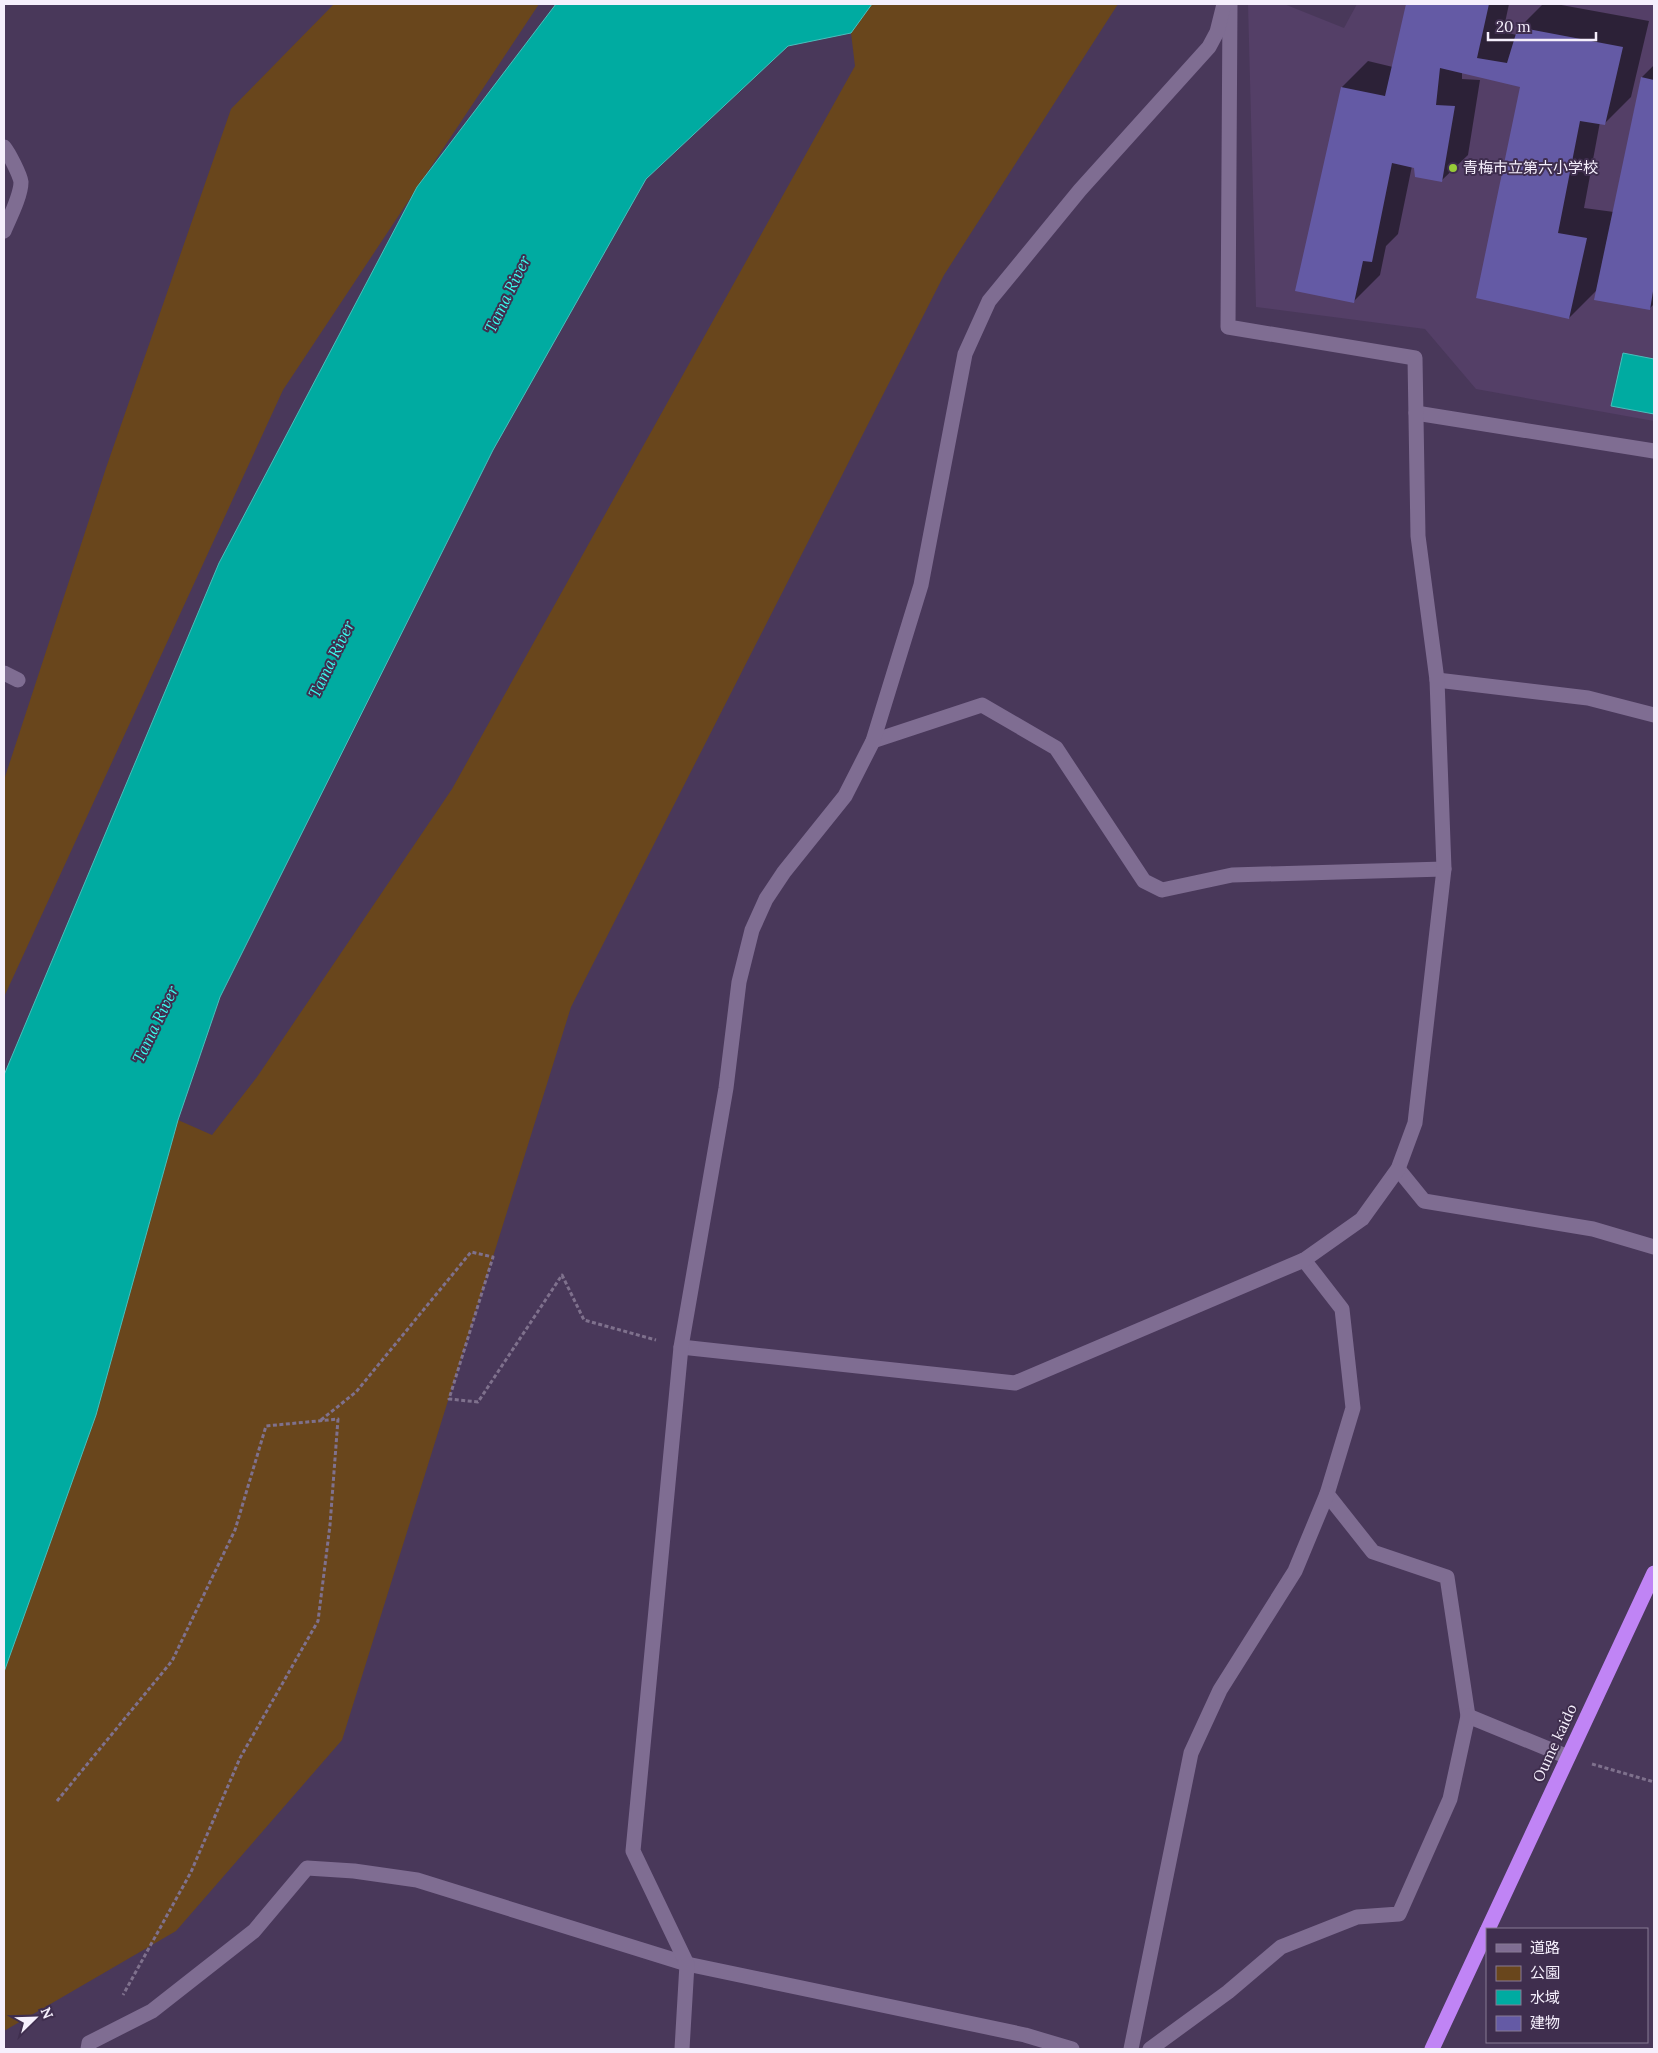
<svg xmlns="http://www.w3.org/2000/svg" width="1658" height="2053" viewBox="0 0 1658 2053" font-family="Lora,'Noto Sans JP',serif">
  <rect width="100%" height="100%" fill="#49385a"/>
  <!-- built -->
  <polygon fill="#543f67" points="1248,4 1284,4 1344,28 1357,4 1654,4 1654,421 1476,389 1425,329 1256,307"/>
  <!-- green -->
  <g fill="#69461c">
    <polygon points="334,4 539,4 283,390 4,997 4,780 106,468 231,109"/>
    <polygon points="872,4 1118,4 944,275 571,1007 342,1740 176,1931 4,2031 4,1672 96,1415 178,1120 212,1135 257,1077 452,789 855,66 851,33"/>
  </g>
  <!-- water -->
  <g fill="#00aba1" stroke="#4abfbc">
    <polygon points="556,4 872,4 851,33 788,46 646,179 493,450 220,997 178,1120 96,1415 4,1672 4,1075 219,563 417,187"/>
    <polygon points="1623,353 1654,359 1654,414 1611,406"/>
  </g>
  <!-- shadow -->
  <polygon fill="#0007" points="1407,4 1509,4 1503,32 1517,35 1519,28 1543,4 1556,4 1649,21 1631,97 1605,123 1600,122 1584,208 1614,212 1642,77 1654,65 1654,304 1649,309 1597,290 1569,318 1521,86 1462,72 1462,79 1480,80 1468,155 1441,181 1412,166 1398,234 1386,246 1380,275 1354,301 1342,87 1368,61 1393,67"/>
  <!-- building -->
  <g fill="#645aa5">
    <polygon points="1406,4 1489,4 1477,58 1507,63 1518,27 1623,47 1605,125 1580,121 1558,233 1587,238 1569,319 1476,298 1520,87 1440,68 1436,105 1455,106 1442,182 1415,177 1414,168 1392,163 1372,262 1363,261 1354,303 1295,291 1341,87 1385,96"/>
    <polygon points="1641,77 1654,80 1654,285 1650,310 1594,300"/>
  </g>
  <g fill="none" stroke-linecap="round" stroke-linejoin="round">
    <!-- path -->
    <g stroke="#7f718d" stroke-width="3" stroke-dasharray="4 2.5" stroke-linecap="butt">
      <polyline points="321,1420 356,1392 471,1252 493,1257 449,1399 478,1402 562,1275 584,1320 656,1340"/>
      <polyline points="1592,1764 1654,1782"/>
      <polyline points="57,1801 172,1661 235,1530 266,1426 338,1419 330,1525 318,1621 240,1758 191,1872 123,1995"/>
    </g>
    <!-- minor -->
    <g stroke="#7f6d92" stroke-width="15">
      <path d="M4,147C9,153 20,175 21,182C21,196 9,219 4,231"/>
      <polyline points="1416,413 1654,451"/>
      <polyline points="4,673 18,680"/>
      <polyline points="1437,680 1588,698 1654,715"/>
      <polyline points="873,741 982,705 1056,748 1144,881 1162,890 1232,875 1444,869"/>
      <polyline points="1398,1169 1424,1201 1593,1229 1654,1247"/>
      <polyline points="1304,1260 1342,1309 1353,1408 1327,1494 1373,1552 1447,1577 1468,1716"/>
      <polyline points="681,1347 1015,1383 1304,1260 1362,1219 1398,1169 1415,1123 1444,869 1437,680 1418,536 1415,358 1228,327 1230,4"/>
      <polyline points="88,2049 89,2043 152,2011 254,1931 307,1868 354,1871 417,1880 687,1964 1025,2035 1072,2049"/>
      <polyline points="682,2049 687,1964 633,1851 681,1347 726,1088 739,982 752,930 766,899 784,872 845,796 873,741 921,585 965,354 989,301 1080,190 1209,47 1217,32 1224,4"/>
      <polyline points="1131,2049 1191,1753 1220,1690 1295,1571 1327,1494"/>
      <polyline points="1150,2049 1228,1992 1281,1947 1357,1917 1399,1914 1450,1799 1468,1716 1568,1757"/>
    </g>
    <!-- highway -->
    <g stroke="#c084f5" stroke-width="15">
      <polyline points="1488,1929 1654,1573"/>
      <polyline points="1432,2049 1487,1931"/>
    </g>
  </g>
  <!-- markers -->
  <circle fill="#97cb38" stroke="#3f2e4e" stroke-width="2" cx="1453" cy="168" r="5"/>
  <g text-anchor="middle" stroke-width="4" stroke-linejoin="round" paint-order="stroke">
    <!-- poi labels -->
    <g font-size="15" fill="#f5effc" stroke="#3f2e4e" text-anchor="start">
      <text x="1463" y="173">青梅市立第六小学校</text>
    </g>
    <!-- street labels -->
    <g font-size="15" fill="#f5effc" stroke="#3f2e4e">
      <text transform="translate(1555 1743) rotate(-65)" y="5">Oume kaido</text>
    </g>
    <!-- water labels -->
    <g font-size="16" font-style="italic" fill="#3afcee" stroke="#3f2e4e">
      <text transform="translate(507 294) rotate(-64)" y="6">Tama River</text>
      <text transform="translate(331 659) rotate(-64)" y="6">Tama River</text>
      <text transform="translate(155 1024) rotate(-64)" y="6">Tama River</text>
    </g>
  </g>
  <!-- border -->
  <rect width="1658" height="2053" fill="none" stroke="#f5effc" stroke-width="10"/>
  <!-- legend -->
  <rect x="1486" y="1928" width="162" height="115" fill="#3f2e4e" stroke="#887b94"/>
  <rect x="1496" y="1944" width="25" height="8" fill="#7f6d92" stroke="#887b94"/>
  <text x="1530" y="1953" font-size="15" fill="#f5effc">道路</text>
  <rect x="1496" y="1966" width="25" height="15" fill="#69461c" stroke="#887b94"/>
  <text x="1530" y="1978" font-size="15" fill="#f5effc">公園</text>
  <rect x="1496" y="1990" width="25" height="15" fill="#00aba1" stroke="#887b94"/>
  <text x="1530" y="2003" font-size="15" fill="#f5effc">水域</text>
  <rect x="1496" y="2016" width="25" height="15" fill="#645aa5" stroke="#887b94"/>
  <text x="1530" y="2028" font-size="15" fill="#f5effc">建物</text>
  <!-- north arrow -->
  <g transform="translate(35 2018) rotate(67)" stroke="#3f2e4e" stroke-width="4" paint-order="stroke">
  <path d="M0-4L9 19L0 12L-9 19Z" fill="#f5effc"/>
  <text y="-8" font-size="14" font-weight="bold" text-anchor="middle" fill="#f5effc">N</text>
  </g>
  <!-- scale -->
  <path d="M1488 32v8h108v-8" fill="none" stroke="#f5effc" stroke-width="2.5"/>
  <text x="1496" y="32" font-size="15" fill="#f5effc" stroke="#3f2e4e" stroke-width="4" paint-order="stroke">20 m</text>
</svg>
